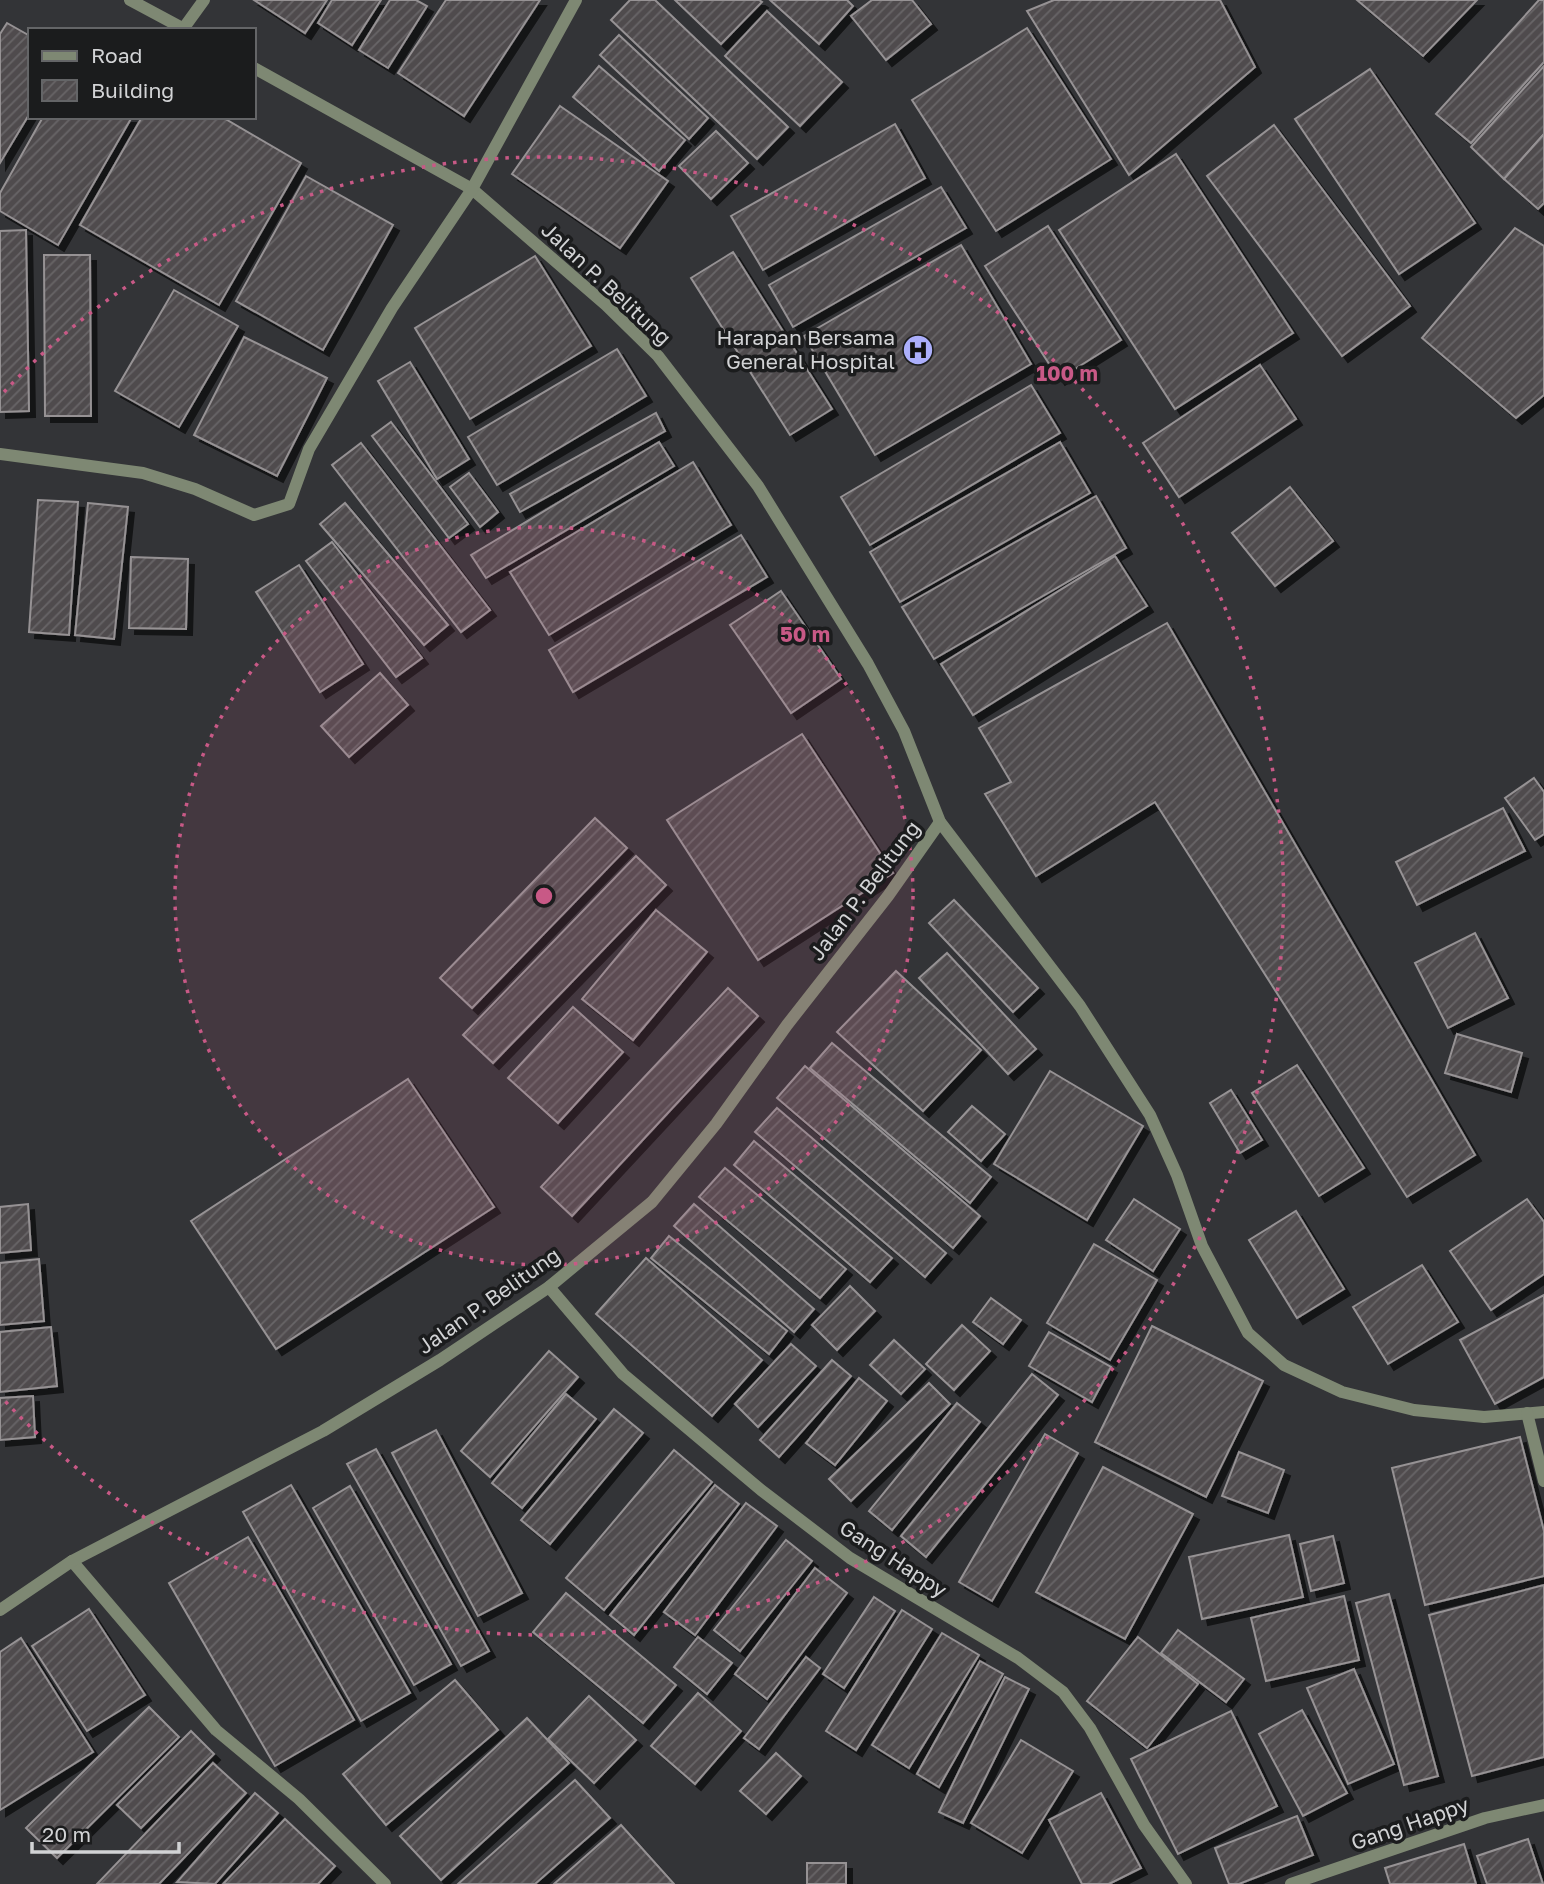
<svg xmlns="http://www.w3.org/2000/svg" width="1544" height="1884" viewBox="0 0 1544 1884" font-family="'Golos Text',sans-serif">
  <defs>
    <pattern id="building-hatch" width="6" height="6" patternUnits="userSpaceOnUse" patternTransform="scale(1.75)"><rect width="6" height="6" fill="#504c4e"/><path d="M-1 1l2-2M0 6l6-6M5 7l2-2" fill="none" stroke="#686567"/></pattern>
    <filter id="shadow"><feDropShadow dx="6" dy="6" stdDeviation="0" flood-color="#0009"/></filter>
  </defs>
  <rect width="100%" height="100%" fill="#333437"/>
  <!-- building -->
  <g fill="url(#building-hatch)" stroke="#969294" stroke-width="2" filter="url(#shadow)">
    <polygon points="254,0 327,0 305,33"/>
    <polygon points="332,0 381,0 352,45 318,23"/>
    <polygon points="390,0 416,0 427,6 388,68 359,50"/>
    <polygon points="446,0 540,0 464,116 398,73"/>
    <polygon points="630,0 655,0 788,127 757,159 611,20"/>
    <polygon points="675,0 759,0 762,2 721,44"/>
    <polygon points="770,0 847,0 853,6 819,44"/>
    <polygon points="872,0 912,0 931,24 886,60 851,16"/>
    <polygon points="1054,0 1220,0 1255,67 1129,175 1027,11"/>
    <polygon points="1357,0 1477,0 1423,56"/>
    <polygon points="1539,0 1544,0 1544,62 1471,143 1436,114"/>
    <polygon points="767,11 842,82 800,126 725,56"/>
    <polygon points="7,23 30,36 30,113 0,163 0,34"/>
    <polygon points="1027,28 1111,159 996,231 912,100"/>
    <polygon points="619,35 708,118 689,139 600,55"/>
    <polygon points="599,66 685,140 659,171 573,97"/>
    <polygon points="1544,66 1544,134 1504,179 1471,147"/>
    <polygon points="1370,69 1475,223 1399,274 1295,119"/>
    <polygon points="560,106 668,181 620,248 512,174"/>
    <polygon points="43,117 132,117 58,245 0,211 0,193"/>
    <polygon points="142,117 222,117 301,163 219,305 80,225"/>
    <polygon points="895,124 925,178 763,270 731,216"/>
    <polygon points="1274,125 1410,306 1342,356 1207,176"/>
    <polygon points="716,131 748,163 711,199 679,166"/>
    <polygon points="1544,134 1544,203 1538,209 1504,179"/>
    <polygon points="1176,154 1293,333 1175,409 1059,230"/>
    <polygon points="306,176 393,225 323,350 236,301"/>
    <polygon points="941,187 966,228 793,327 769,285"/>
    <polygon points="1048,226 1121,340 1059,379 985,266"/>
    <polygon points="1515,228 1544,246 1544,395 1516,418 1422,338"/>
    <polygon points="26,230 29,411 0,412 0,231"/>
    <polygon points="961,245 1031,364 875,455 804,336"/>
    <polygon points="733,252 832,409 790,435 691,278"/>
    <polygon points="44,255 90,255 91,416 45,416"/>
    <polygon points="535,256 591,346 470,419 415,328"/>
    <polygon points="174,290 238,326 179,427 115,391"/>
    <polygon points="244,337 327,378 277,476 194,435"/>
    <polygon points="617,349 646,396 497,485 468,437"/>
    <polygon points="410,362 469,459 437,479 378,381"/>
    <polygon points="1260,365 1296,419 1179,497 1143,443"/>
    <polygon points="1031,385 1060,433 870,545 841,497"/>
    <polygon points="656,413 665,431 520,512 510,494"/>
    <polygon points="391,422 468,524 449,538 372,436"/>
    <polygon points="659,442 674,466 486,578 471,555"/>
    <polygon points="1060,442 1090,493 900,602 870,552"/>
    <polygon points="361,443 490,610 461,632 332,465"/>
    <polygon points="693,462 731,525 549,635 510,572"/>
    <polygon points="469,473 498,512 480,527 450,487"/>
    <polygon points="1290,487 1333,541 1275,586 1232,533"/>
    <polygon points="1096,496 1126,548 934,659 902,607"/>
    <polygon points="38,500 78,502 69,635 29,632"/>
    <polygon points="88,503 128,507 114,639 75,635"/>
    <polygon points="345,503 448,625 424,645 320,524"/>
    <polygon points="741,535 767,577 573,692 549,650"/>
    <polygon points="332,542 422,658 396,677 306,561"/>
    <polygon points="1115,556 1147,606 973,715 941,664"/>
    <polygon points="131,557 188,559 186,629 129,628"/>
    <polygon points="299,565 363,664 320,692 256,592"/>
    <polygon points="781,591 841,679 791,713 730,625"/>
    <polygon points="1167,623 1475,1155 1407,1197 1155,802 1036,876 985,794 1011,782 979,728"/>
    <polygon points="380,673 408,705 349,757 321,726"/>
    <polygon points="802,734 893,873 758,960 667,820"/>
    <polygon points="1534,778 1544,792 1544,834 1535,840 1505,798"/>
    <polygon points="1503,808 1525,851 1417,905 1396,862"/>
    <polygon points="595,818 627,848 472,1008 440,978"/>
    <polygon points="636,856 666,885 493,1063 463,1035"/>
    <polygon points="954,900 1038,988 1013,1012 929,923"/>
    <polygon points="656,910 707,952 633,1040 582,999"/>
    <polygon points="1475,933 1508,998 1448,1028 1415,963"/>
    <polygon points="947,953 1036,1049 1008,1074 919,978"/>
    <polygon points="896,971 981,1050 923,1111 837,1032"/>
    <polygon points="728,988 758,1016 572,1216 541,1187"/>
    <polygon points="573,1007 623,1052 558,1123 508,1078"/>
    <polygon points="1457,1034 1522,1053 1511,1092 1445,1073"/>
    <polygon points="832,1043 991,1177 970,1203 810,1068"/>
    <polygon points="1297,1065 1364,1168 1319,1196 1252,1093"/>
    <polygon points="805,1066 980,1216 953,1248 777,1098"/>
    <polygon points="1050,1071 1143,1126 1087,1220 994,1164"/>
    <polygon points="408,1079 494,1207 276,1349 191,1221"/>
    <polygon points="1231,1090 1262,1140 1240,1153 1210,1103"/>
    <polygon points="972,1106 1005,1134 981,1161 948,1132"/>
    <polygon points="777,1108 946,1253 925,1277 755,1132"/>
    <polygon points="754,1141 892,1258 870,1282 734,1165"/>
    <polygon points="725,1168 846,1269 820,1298 699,1197"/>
    <polygon points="1134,1199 1180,1229 1153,1271 1106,1240"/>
    <polygon points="1527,1199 1544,1222 1544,1274 1491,1310 1450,1251"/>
    <polygon points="28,1204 31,1250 0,1253 0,1207"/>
    <polygon points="694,1204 814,1309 794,1332 674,1226"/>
    <polygon points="1296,1211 1344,1289 1297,1318 1249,1240"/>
    <polygon points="669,1236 787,1331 769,1354 651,1258"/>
    <polygon points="1094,1244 1157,1280 1110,1360 1047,1323"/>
    <polygon points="646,1258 762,1360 712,1416 596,1314"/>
    <polygon points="39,1259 44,1321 0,1325 0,1263"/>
    <polygon points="1422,1265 1458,1322 1388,1364 1353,1307"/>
    <polygon points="850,1286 875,1311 837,1350 812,1325"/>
    <polygon points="1544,1295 1544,1377 1495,1404 1460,1340"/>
    <polygon points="991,1298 1021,1320 1003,1344 973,1322"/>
    <polygon points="962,1325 990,1351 954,1390 926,1364"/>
    <polygon points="1152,1326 1263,1381 1206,1497 1095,1442"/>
    <polygon points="51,1327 57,1386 0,1392 0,1332"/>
    <polygon points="1049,1332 1111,1367 1092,1402 1029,1366"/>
    <polygon points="894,1340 925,1369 901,1394 870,1365"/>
    <polygon points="791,1344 816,1366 758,1427 735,1404"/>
    <polygon points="549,1351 578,1377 490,1477 461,1451"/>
    <polygon points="832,1360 851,1376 779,1457 760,1440"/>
    <polygon points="1032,1374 1058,1395 926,1557 901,1536"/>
    <polygon points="859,1378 887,1401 835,1465 806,1443"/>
    <polygon points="929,1383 950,1404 851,1501 829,1479"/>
    <polygon points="566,1394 596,1419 522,1508 492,1483"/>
    <polygon points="33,1396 35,1437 0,1440 0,1398"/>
    <polygon points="957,1403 980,1422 892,1530 869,1511"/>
    <polygon points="614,1409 643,1433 550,1544 521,1520"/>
    <polygon points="436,1430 522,1593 478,1616 392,1453"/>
    <polygon points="1045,1434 1078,1453 992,1601 959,1582"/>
    <polygon points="1520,1437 1544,1531 1544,1576 1425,1605 1392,1468"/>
    <polygon points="376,1449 489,1651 461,1666 347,1464"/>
    <polygon points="674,1450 712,1482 604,1610 566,1578"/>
    <polygon points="1239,1452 1284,1470 1268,1513 1222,1496"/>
    <polygon points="1103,1467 1193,1514 1125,1639 1036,1592"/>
    <polygon points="291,1485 410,1693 361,1721 243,1512"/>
    <polygon points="715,1485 739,1504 634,1635 610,1615"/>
    <polygon points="350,1486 451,1664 414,1685 313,1508"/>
    <polygon points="746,1503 777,1526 695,1635 664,1612"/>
    <polygon points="1289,1535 1303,1597 1202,1619 1189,1557"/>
    <polygon points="1333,1536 1344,1583 1311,1591 1300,1544"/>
    <polygon points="248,1537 354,1720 275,1766 169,1583"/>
    <polygon points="786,1540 812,1561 740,1651 714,1630"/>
    <polygon points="815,1568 847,1593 767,1699 735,1674"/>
    <polygon points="1544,1585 1544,1757 1472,1776 1429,1615"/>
    <polygon points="566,1593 676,1685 643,1723 533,1632"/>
    <polygon points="1389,1594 1438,1776 1404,1785 1356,1603"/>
    <polygon points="1344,1596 1359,1660 1266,1681 1251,1618"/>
    <polygon points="874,1597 895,1611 844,1688 823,1674"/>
    <polygon points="89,1609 145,1695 87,1731 32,1646"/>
    <polygon points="902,1610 932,1629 856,1750 826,1731"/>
    <polygon points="1178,1630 1244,1679 1226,1702 1161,1653"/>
    <polygon points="942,1633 979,1655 909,1768 872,1745"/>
    <polygon points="698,1637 732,1663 707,1694 674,1667"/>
    <polygon points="1138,1637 1198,1684 1147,1748 1087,1701"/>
    <polygon points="21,1638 93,1752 0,1810 0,1652"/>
    <polygon points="806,1657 820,1668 759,1749 744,1738"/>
    <polygon points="980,1661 1003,1674 939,1787 917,1774"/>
    <polygon points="1354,1669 1394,1764 1348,1784 1307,1688"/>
    <polygon points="1005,1677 1029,1689 963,1823 939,1812"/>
    <polygon points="455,1680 498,1730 386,1825 343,1774"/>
    <polygon points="698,1693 741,1731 695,1784 651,1746"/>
    <polygon points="589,1696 636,1740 594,1783 548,1739"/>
    <polygon points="149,1707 179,1737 57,1858 26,1828"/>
    <polygon points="1302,1710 1347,1793 1303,1816 1259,1734"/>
    <polygon points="1231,1711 1277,1806 1178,1854 1131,1759"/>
    <polygon points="527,1718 569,1763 441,1880 400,1836"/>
    <polygon points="191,1731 214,1754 141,1828 117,1805"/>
    <polygon points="1021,1740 1073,1771 1022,1853 971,1823"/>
    <polygon points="776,1753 801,1776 766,1814 740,1791"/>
    <polygon points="213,1763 246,1793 159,1884 97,1884"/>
    <polygon points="575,1780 610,1818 535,1884 458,1884"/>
    <polygon points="255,1793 278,1813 215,1884 177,1882"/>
    <polygon points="1101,1793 1141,1868 1109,1884 1082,1884 1049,1820"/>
    <polygon points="1297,1816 1313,1855 1239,1884 1229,1884 1215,1848"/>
    <polygon points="285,1819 335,1866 318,1884 223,1884"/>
    <polygon points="621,1825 674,1884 554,1884"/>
    <polygon points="1528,1839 1543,1884 1487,1884 1477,1856"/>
    <polygon points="1464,1844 1476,1884 1390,1884 1385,1868"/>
    <rect x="807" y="1863" width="39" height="21"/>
  </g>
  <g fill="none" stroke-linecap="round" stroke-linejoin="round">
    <!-- minor -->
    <g stroke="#7e8873" stroke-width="12">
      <polyline points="130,0 186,30"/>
      <polyline points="183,29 204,0"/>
      <polyline points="254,68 472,189 606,305 658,356 758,486 868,664 904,731 940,822 1080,1006 1150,1115 1177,1175 1202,1246 1248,1333 1284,1365 1342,1392 1414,1410 1484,1417 1544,1412"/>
      <polyline points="0,454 143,473 195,489 254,515 289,504 309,449 392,308 472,189 576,0"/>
      <polyline points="549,1287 623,1374 761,1490 850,1558 1018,1658 1063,1692 1090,1728 1144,1825 1186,1884"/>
      <polyline points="1527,1413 1544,1481"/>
      <polyline points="72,1561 216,1730 299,1799 385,1884"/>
      <polyline points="0,1610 72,1561 323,1431 440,1360 549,1287 652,1202 716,1124 787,1025 888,896 940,822"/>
      <polyline points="1291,1884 1485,1818 1544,1805"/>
    </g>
  </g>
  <!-- distance rings -->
  <circle cx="544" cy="896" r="369" fill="#c85986" fill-opacity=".12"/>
  <g fill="none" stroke="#c85986" stroke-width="3.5" stroke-dasharray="3.5 7">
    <circle cx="544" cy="896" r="369"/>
    <path d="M4 392A739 739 0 1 1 4 1400"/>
  </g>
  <!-- icons -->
  <defs>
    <g id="hospital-disc" transform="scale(1.575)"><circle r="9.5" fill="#acaffb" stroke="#1b1c1d"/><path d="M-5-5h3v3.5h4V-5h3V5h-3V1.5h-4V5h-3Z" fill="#111"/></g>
  </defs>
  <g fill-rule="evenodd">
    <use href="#hospital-disc" x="918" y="350"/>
  </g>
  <g text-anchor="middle" stroke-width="7" stroke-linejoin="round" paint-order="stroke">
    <!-- street labels -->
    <g font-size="21" fill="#d2d3d5" stroke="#1b1c1d">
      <text transform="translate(606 284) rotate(43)" y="7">Jalan P. Belitung</text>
      <text transform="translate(865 891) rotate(-53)" y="7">Jalan P. Belitung</text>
      <text transform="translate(489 1301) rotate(-35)" y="7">Jalan P. Belitung</text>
      <text transform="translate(893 1559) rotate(33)" y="7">Gang Happy</text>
      <text transform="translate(1410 1824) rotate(-19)" y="7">Gang Happy</text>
    </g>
    <!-- poi labels -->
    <g font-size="21" fill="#d2d3d5" stroke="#1b1c1d" text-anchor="end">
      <text x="895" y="345">Harapan Bersama<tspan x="895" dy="24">General Hospital</tspan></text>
    </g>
  </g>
  <circle cx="544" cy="896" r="10" fill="#c85986" stroke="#1b1c1d" stroke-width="3.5"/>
  <g font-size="21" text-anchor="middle" font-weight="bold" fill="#c85986" stroke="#1b1c1d" stroke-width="7" stroke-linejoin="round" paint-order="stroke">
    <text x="1067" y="381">100 m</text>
    <text x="805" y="642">50 m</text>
  </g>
  <!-- legend -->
  <rect x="28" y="28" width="228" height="91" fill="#1b1c1d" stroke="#646567" stroke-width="2"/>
  <rect x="42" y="51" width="35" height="10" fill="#7e8873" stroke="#646567" stroke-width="2"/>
  <text x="91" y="63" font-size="21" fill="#d2d3d5">Road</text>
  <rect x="42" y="80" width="35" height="21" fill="url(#building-hatch)" stroke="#646567" stroke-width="2"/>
  <text x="91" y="98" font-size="21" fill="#d2d3d5">Building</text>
  <!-- scale -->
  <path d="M32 1842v10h147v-10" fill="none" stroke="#d2d3d5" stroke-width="3.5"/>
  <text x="42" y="1842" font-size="21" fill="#d2d3d5" stroke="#1b1c1d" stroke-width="5" paint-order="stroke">20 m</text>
</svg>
